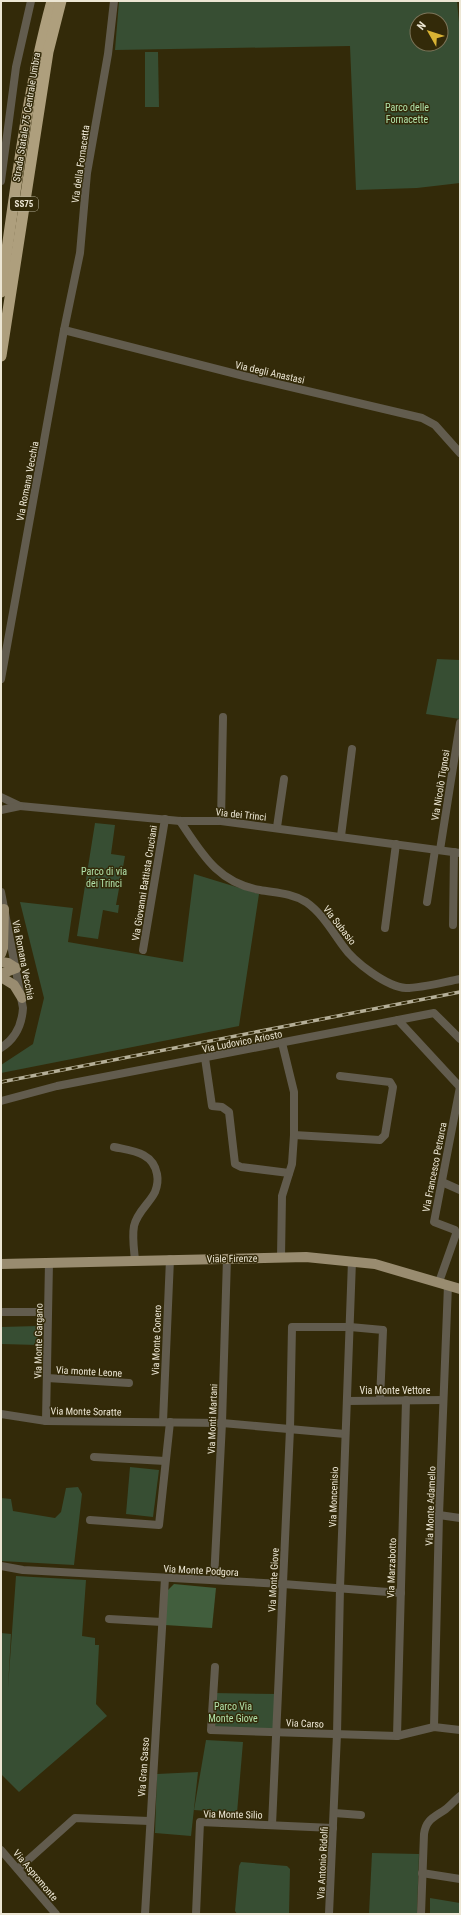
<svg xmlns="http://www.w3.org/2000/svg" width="461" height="1915" viewBox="0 0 461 1915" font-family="'Roboto Condensed',sans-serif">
  <rect width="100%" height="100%" fill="#332a09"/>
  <!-- green -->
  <g fill="#374e33" fill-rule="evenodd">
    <path d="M119,1H457L460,33V183L417,188L356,190L350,46L115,50ZM417,20H441V44H417Z"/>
    <polygon points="145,52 158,52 159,107 145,107"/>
    <polygon points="437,659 460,660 460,719 426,714"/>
    <polygon points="95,823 115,825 111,854 125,856 116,905 119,905 118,913 103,910 98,939 77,936"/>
    <polygon points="194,874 259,894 239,1026 1,1073 1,1065 33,1044 44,998 20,902 73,908 68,942 183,962"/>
    <polygon points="38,1326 38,1345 1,1344 1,1327"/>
    <polygon points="130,1467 159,1470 153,1517 126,1514"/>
    <polygon points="78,1487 82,1494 74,1565 1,1561 1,1498 11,1499 13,1511 55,1518 61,1512 66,1488"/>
    <polygon points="16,1576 86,1580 82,1636 95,1638 95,1645 99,1645 96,1704 107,1716 19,1792 1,1774 1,1633 11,1634 8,1688"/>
    <polygon points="213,1693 278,1694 276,1732 211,1730"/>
    <polygon points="206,1740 243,1742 237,1813 194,1810"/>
    <polygon points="198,1772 191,1836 155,1833 157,1774"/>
    <polygon points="372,1853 419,1854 417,1914 369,1914"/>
    <polygon points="241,1862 287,1866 290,1869 289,1914 237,1914 235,1911 239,1866"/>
    <polygon points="430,1898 460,1903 460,1914 430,1914"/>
  </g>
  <!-- forest -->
  <polygon fill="#415e3d" points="174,1584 216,1588 212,1628 165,1625 167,1591"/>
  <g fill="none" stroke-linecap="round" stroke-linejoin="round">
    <!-- minor -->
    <g stroke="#625c4e" stroke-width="8">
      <polyline points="1,181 16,67 31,1"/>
      <polyline points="64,330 244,376 422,418 435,425 460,453"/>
      <polyline points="1,679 64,330 80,253 87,173 108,54 114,1"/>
      <polyline points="1,797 20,806 180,821 221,821 460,853"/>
      <polyline points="1,810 20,806"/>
      <path d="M180,821C202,854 218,883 260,890C276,893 291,893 306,902C322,913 332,931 343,946C354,962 387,987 406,988C422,988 444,982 460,979"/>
      <polyline points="221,821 223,717"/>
      <polyline points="277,827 284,779"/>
      <polyline points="341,836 352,749"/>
      <polyline points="440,850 460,723"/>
      <path d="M1,892L23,1008C22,1024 15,1039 1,1048"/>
      <polyline points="427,902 435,850"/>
      <polyline points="453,925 454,852"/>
      <polyline points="385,928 396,844"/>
      <polyline points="143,950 165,819"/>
      <polyline points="398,1020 434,1013 460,1039"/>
      <polyline points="205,1058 212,1106 222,1107 229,1112 235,1164 241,1167 289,1173"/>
      <polyline points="1,1101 57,1086 398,1020 460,1087"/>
      <polyline points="294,1135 380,1140 385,1135 393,1087 390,1082 340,1076"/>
      <path d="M114,1147C132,1151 153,1152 157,1174C158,1179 157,1187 155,1192C149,1204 137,1212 134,1226C132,1237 134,1249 135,1260"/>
      <polyline points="442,1182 460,1190"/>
      <polyline points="281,1257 282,1196 292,1164 294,1135 294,1092 282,1043"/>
      <polyline points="439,1282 456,1234 455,1230 434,1222 460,1087"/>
      <polyline points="1,1312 48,1312"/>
      <polyline points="47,1378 129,1383"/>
      <polyline points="347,1401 443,1400"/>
      <polyline points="1,1414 46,1421 222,1423 345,1434"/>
      <polyline points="46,1421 49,1262"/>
      <polyline points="163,1422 170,1259"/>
      <polyline points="94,1457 165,1461"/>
      <polyline points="439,1515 460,1518"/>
      <polyline points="90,1520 159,1525 170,1422"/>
      <polyline points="1,1566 23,1570 283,1584 401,1593"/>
      <polyline points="214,1580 222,1423 227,1258"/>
      <polyline points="109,1619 162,1622"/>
      <polyline points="215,1667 211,1730 397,1736 434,1727 460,1730"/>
      <polyline points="434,1727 439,1515 448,1285"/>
      <polyline points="397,1736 406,1400"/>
      <polyline points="334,1813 361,1815"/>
      <polyline points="272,1825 290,1429 292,1327 350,1327 383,1330 380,1400"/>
      <polyline points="1,1850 56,1914"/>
      <polyline points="18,1869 75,1818 149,1821"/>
      <polyline points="422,1873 460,1879"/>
      <polyline points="145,1914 165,1578"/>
      <polyline points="196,1914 200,1822 333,1828"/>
      <polyline points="329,1914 337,1734 340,1588 352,1261"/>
      <path d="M421,1914L424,1834C426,1819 435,1817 446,1809C451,1805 455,1800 460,1796"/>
    </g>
    <!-- major -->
    <g stroke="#998c70" stroke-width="10">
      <polyline points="1,954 3,948 4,909"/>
      <polyline points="1,962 8,963 16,968"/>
      <polyline points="1,974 16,968"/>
      <polyline points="1,977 14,985 22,998"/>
      <polyline points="1,1264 306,1257 375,1264 460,1289"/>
    </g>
    <!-- highway -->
    <g stroke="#ae9f7d" stroke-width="11">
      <path d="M1,292C15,194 26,96 52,1"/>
      <polyline points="1,356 48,52 61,1"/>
    </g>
    <!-- rail casing -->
    <g stroke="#b5af98" stroke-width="3.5">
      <polyline id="rail" points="1,1082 460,992"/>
    </g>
    <!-- rail -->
    <use href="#rail" stroke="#332a09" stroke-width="2" stroke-dasharray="6" stroke-linecap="butt"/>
  </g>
  <g text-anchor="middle" stroke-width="3" stroke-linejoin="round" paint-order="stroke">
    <!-- shield labels -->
    <rect fill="#332a09" stroke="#b4ae97" stroke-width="1" x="10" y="197" width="28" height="14" rx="3"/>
    <g font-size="9" font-weight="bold" fill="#ece6d4">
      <text x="24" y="207">SS75</text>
    </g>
    <!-- park labels -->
    <g font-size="10" fill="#b1e2aa" stroke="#332a09">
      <text x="407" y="111">Parco delle<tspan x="407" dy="12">Fornacette</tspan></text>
      <text x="104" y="875">Parco di via<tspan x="104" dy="12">dei Trinci</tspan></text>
      <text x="233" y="1710">Parco Via<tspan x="233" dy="12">Monte Giove</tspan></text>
    </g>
    <!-- street labels -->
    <g font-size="10" fill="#ece6d4" stroke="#332a09">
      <text transform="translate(26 117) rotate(-81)" y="4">Strada Statale 75 Centrale Umbra</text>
      <text transform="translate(80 164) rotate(-82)" y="4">Via della Fornacetta</text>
      <text transform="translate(270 372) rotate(13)" y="4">Via degli Anastasi</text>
      <text transform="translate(27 481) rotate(-79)" y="4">Via Romana Vecchia</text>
      <text transform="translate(440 785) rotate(-81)" y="4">Via Nicolò Tignosi</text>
      <text transform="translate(241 814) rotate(6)" y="4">Via dei Trinci</text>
      <text transform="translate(144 883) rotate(-81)" y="4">Via Giovanni Battista Cruciani</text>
      <text transform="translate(340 925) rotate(52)" y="4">Via Subasio</text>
      <text transform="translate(24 960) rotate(79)" y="4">Via Romana Vecchia</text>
      <text transform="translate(242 1041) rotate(-11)" y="4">Via Ludovico Ariosto</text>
      <text transform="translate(434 1167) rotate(-79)" y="4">Via Francesco Petrarca</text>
      <text transform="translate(232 1258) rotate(-1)" y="4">Viale Firenze</text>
      <text transform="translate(156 1340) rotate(-88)" y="4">Via Monte Conero</text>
      <text transform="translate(38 1341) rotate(-89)" y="4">Via Monte Gargano</text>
      <text transform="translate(89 1371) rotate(3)" y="4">Via monte Leone</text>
      <text x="395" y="1394">Via Monte Vettore</text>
      <text transform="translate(86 1411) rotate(1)" y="4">Via Monte Soratte</text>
      <text transform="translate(212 1419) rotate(-88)" y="4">Via Monti Martani</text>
      <text transform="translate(333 1497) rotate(-88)" y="4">Via Moncenisio</text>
      <text transform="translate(430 1506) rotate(-88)" y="4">Via Monte Adamello</text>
      <text transform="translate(391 1568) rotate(-88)" y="4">Via Marzabotto</text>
      <text transform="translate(201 1570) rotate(3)" y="4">Via Monte Podgora</text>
      <text transform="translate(273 1580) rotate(-87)" y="4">Via Monte Giove</text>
      <text transform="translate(305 1723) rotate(2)" y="4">Via Carso</text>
      <text transform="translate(143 1767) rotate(-86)" y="4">Via Gran Sasso</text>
      <text transform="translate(233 1814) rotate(1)" y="4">Via Monte Silio</text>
      <text transform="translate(322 1863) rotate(-87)" y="4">Via Antonio Ridolfi</text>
      <text transform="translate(36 1875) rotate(50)" y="4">Via Aspromonte</text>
    </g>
  </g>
  <!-- border -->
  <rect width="461" height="1915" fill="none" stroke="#ece6d4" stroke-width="4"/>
  <!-- north arrow -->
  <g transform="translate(429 32) rotate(309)"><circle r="19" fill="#332a09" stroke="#7d755a"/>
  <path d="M0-3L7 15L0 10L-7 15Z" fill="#d9b334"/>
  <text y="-6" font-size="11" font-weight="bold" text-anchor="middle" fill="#ece6d4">N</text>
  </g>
</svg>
